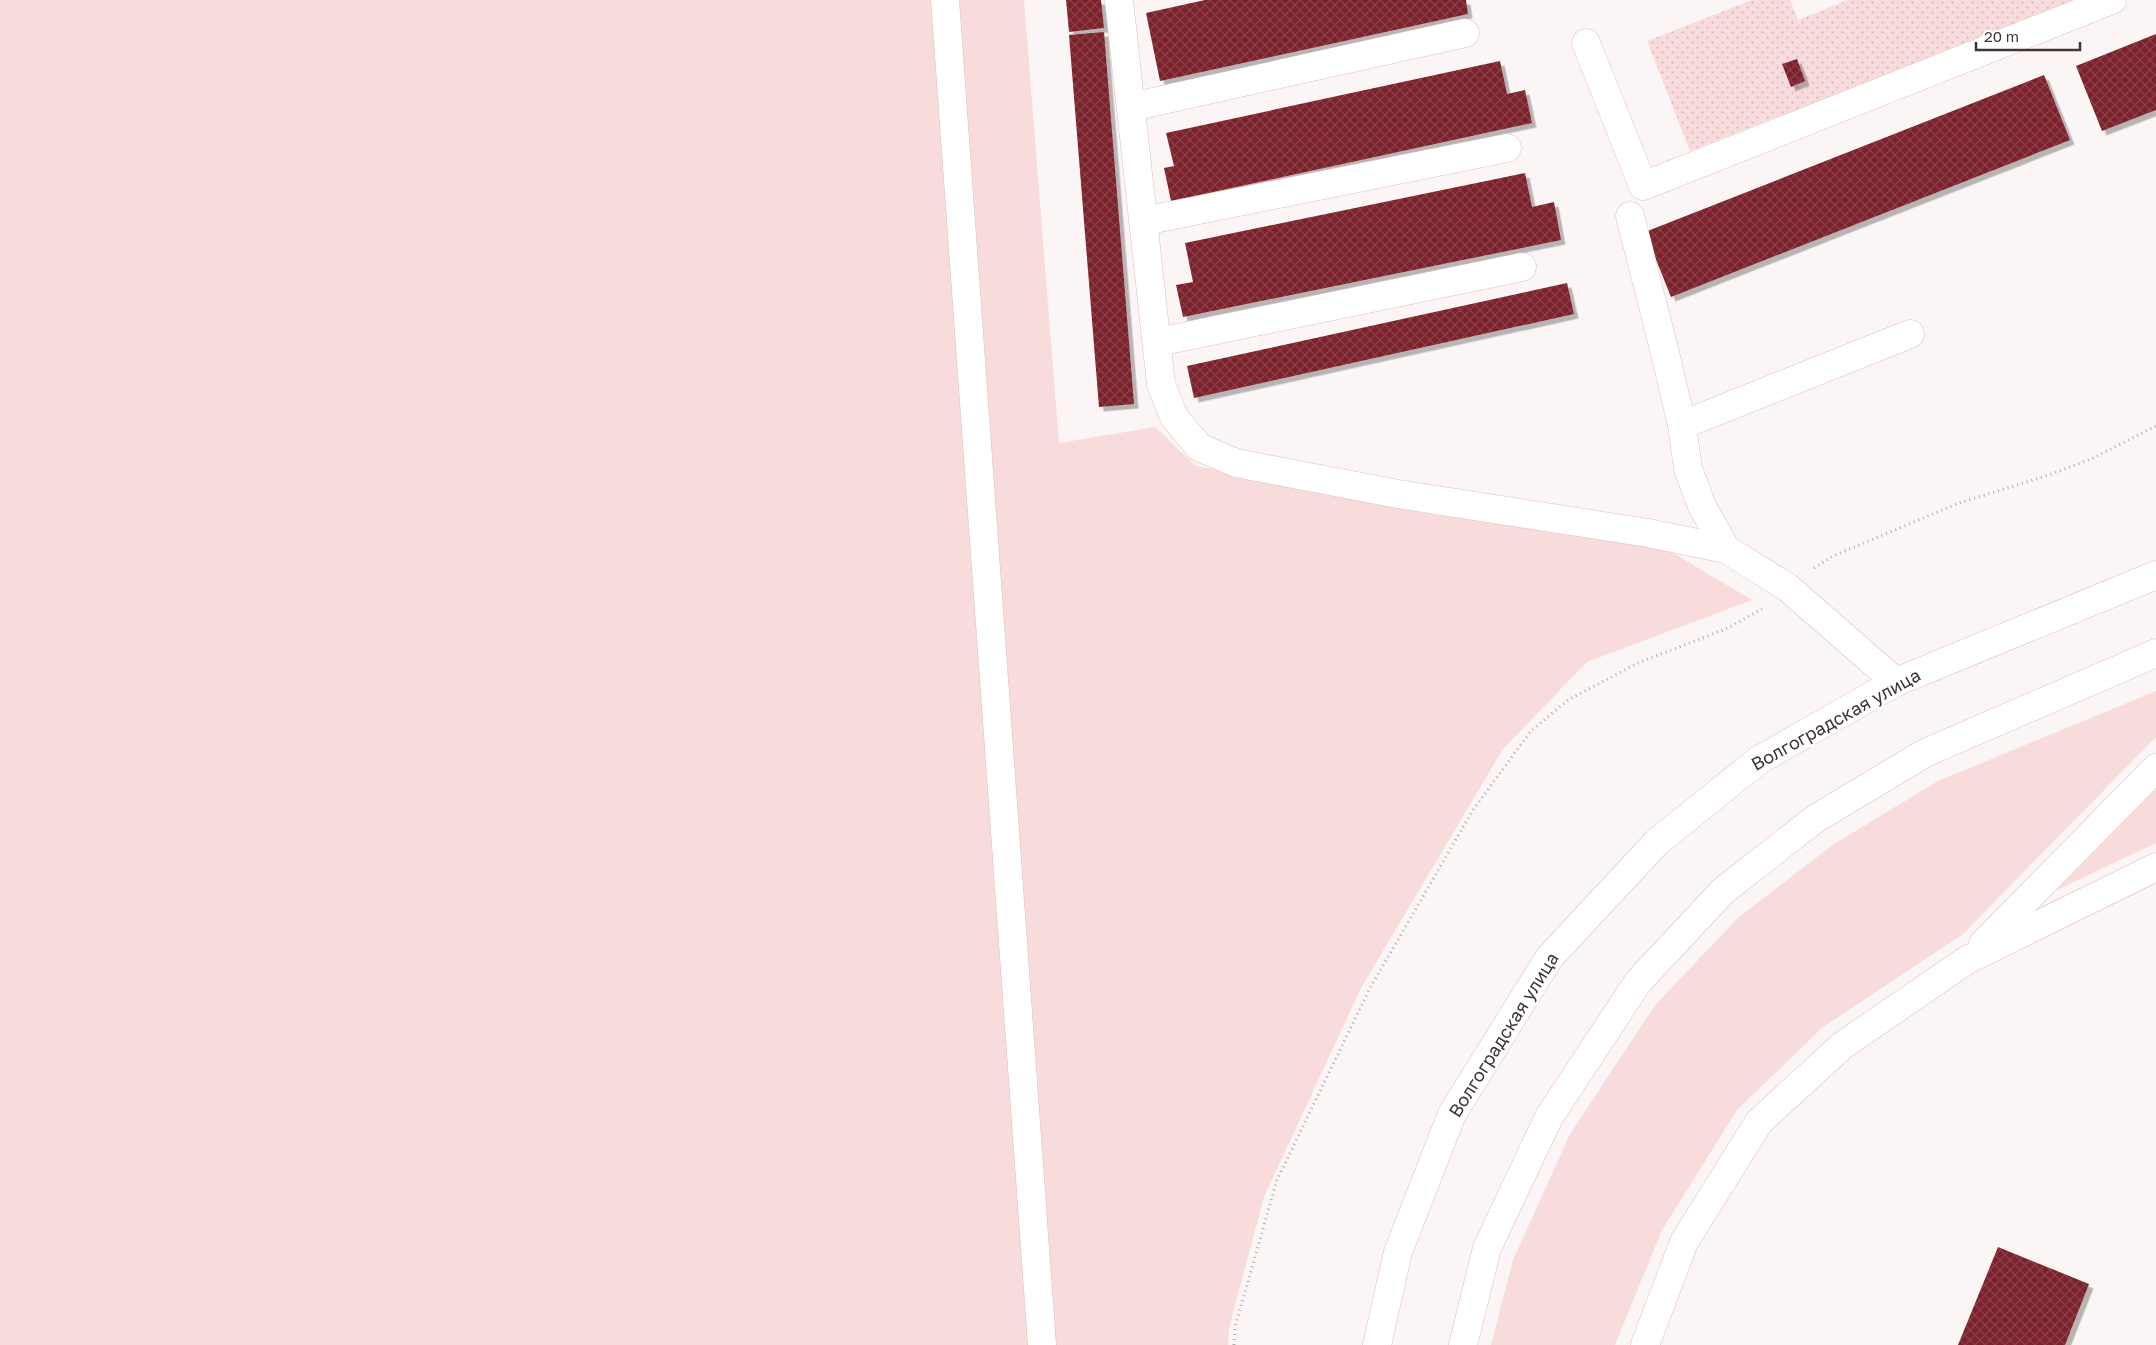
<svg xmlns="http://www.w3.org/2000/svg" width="2156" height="1345" viewBox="0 0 2156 1345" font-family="'Golos Text',sans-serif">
  <defs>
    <pattern id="park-dots" width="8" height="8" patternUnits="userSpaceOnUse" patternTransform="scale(1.25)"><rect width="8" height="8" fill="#f8dbdb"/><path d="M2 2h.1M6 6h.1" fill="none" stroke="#d6bdbd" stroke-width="1.8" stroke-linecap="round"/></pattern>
    <pattern id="building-cross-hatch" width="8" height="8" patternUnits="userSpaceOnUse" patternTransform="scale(1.25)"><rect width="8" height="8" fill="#7b202c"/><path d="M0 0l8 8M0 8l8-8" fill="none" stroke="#8a404a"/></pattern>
    <filter id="shadow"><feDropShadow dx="4.5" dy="4.5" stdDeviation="0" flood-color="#0004"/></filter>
  </defs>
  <rect width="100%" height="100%" fill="#fcf5f5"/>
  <!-- grass -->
  <g fill="#f8dbdb">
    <polygon points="0,0 1024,0 1059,443 1155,427 1196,466 1536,527 1663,547 1752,600 1587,662 1503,749 1361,988 1264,1197 1229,1328 1228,1345 0,1345"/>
    <polygon points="2156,691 2156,737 1963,934 1823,1027 1737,1110 1662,1230 1615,1345 1491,1345 1513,1260 1570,1134 1656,1004 1739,917 1834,844 1938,781"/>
    <polygon points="2156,789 2156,843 2057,890"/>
  </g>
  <!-- park -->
  <polygon fill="url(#park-dots)" points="1752,0 1790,0 1798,20 1848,0 2073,0 1690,151 1647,41"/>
  <!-- building -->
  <g fill="url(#building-cross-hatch)" filter="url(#shadow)">
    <polygon points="1066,0 1101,0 1104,28 1069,32"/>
    <polygon points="1205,0 1466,0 1468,14 1160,81 1146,13"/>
    <polygon points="1104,32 1134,404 1099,407 1069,35"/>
    <polygon points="2156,34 2156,110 2102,131 2076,66"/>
    <polygon points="1797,59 1805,81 1791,87 1782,64"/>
    <polygon points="1500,61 1507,94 1525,90 1532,123 1171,201 1164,168 1174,166 1166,133"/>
    <polygon points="2044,75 2070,140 1671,297 1645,232"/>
    <polygon points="1525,173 1532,207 1554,202 1561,240 1183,317 1176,285 1193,282 1185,243"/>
    <polygon points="1567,283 1574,314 1194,398 1187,366"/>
    <polygon points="1998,1247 2089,1284 2065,1345 1958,1345"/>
  </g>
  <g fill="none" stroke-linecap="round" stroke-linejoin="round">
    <!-- minor casing -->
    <g stroke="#debebe" stroke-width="29">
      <g id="minor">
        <polyline points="945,0 1042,1345"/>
        <polyline points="1119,0 1161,384 1174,417 1199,447 1236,463 1398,494 1648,533 1726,549 1787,587 1896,682"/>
        <polyline points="1586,43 1643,186 2112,0"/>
        <polyline points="1131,107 1465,33"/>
        <polyline points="1630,216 1665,353 1682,425 1688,469 1702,506 1726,549"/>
        <polyline points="1144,221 1507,148"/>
        <polyline points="1158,342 1522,267"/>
        <polyline points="1682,425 1910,334"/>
      </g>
    </g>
    <!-- major casing -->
    <g stroke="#debebe" stroke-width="29">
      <g id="major">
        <polyline points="1983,944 2156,768"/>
        <polyline points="1377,1345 1398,1252 1452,1114 1549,958 1657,842 1759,760 1896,682 2156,575"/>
        <polyline points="1463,1345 1487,1248 1549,1117 1638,982 1723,891 1815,819 1925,753 2156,653"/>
        <polyline points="1645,1345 1684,1242 1759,1122 1843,1045 1967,960 2156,867"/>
      </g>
    </g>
    <!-- path -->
    <g stroke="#b4abab" stroke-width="3" stroke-dasharray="1 4" stroke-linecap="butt">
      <polyline points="1814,568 1833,556 1959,503 2049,475 2091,459 2156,426"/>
      <polyline points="1234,1345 1235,1327 1277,1180 1370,988 1473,810 1531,731 1568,700 1638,663 1728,628 1762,609"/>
    </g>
    <!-- minor -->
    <use href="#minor" stroke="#fff" stroke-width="28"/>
    <!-- major -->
    <use href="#major" stroke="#fff" stroke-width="28"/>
  </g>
  <g text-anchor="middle" stroke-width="5" stroke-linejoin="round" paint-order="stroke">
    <!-- street labels -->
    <g font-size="18" fill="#403434" stroke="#fff">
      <text transform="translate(1836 720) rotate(-29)" y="6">Волгоградская улица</text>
      <text transform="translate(1504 1035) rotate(-58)" y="6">Волгоградская улица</text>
    </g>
  </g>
  <!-- scale -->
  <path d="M1976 42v8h104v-8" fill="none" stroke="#403434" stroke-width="2.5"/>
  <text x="1984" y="42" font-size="15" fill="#403434" stroke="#ffffff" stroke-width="4" paint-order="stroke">20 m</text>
</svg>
